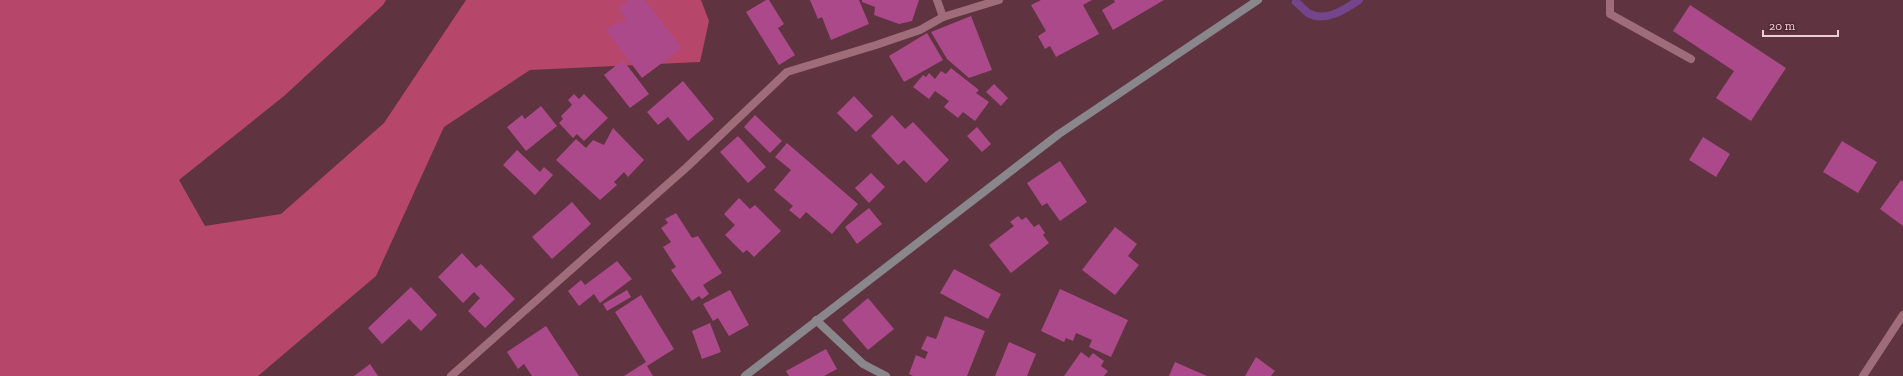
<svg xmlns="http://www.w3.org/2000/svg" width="1903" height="376" viewBox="0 0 1903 376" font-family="'Zilla Slab',serif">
  <rect width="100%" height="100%" fill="#5f333f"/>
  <!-- forest -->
  <polygon fill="#b7466b" points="0,0 386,0 383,5 284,96 179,180 205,226 281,214 384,123 466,0 701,0 709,21 700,62 530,70 444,127 376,276 258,376 0,376"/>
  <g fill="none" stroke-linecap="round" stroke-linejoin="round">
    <!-- stream -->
    <path stroke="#74458c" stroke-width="8" d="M1296,2C1300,5 1304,10 1308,13C1325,23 1346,9 1359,0"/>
  </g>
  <!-- building -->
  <g fill="#ac498a">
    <polygon points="629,0 645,0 682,48 642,78 606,30 618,22 620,24 626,19 618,8"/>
    <polygon points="766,0 769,0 784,24 778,28 795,55 779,65 746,12"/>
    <polygon points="810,0 859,0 869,24 831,40 822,17 818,19"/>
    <polygon points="862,0 919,0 912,21 899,24 874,15 875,7 862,2"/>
    <polygon points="1041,0 1092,0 1083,5 1099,34 1056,57 1050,46 1045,49 1038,36 1046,31 1031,5"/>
    <polygon points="1114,0 1164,0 1113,30 1102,10 1115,2"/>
    <polygon points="1690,5 1786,68 1751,121 1716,98 1734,71 1673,31"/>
    <polygon points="971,16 992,70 969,78 947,59 931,32"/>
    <polygon points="927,33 943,60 904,82 889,56"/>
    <polygon points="623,60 649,94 630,108 604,75"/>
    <polygon points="951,68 979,90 976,93 989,102 975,121 963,112 958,118 944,107 949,101 935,91 929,99 913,87 923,75 926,77 929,73 935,79 941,71 946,74"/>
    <polygon points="683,81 714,119 688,141 668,117 658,125 647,112"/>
    <polygon points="994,84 1008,98 1001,106 986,92"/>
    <polygon points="574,94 579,99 584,94 608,118 584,141 577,134 573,138 559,123 563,119 561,116 572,105 568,100"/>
    <polygon points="854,96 873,116 856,132 837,113"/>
    <polygon points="541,106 557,126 526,151 507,127 522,115 525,119"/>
    <polygon points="755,115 782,141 770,153 744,127"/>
    <polygon points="892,115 905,129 913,122 949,160 926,183 904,160 898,165 871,136"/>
    <polygon points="977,127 991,144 982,152 967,136"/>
    <polygon points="613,128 644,160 628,177 624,172 614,182 617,185 600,200 556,160 576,139 586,148 593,140 604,145"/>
    <polygon points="738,136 766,167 748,183 720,152"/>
    <polygon points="1703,137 1730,154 1716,177 1689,160"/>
    <polygon points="1842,141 1877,162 1858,193 1823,172"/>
    <polygon points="787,143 858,204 832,234 806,212 800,219 789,210 793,206 774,190 791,170 775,157"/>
    <polygon points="517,150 540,172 544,167 553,175 535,195 503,165"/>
    <polygon points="1060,161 1087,202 1060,221 1047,203 1042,206 1027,183"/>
    <polygon points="871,173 885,187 869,203 855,188"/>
    <polygon points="1901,180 1903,182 1903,226 1880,209"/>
    <polygon points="739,198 750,209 755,205 781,231 754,257 747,250 743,253 725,235 735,225 724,214"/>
    <polygon points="572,202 591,224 552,259 532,237"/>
    <polygon points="869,208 882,224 857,244 845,227"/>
    <polygon points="676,213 692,238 698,236 722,273 703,285 709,294 702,299 699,296 692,301 671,270 676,267 663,247 671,242 661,228 668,223 665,219"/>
    <polygon points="1018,216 1022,220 1026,217 1034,227 1039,224 1045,233 1043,235 1049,243 1011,273 989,245 1014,226 1010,222"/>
    <polygon points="1115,227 1137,244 1128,256 1139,265 1115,295 1082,270"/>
    <polygon points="462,253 476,268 481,264 515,299 485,328 468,311 480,298 474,292 463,303 438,277"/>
    <polygon points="617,261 632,279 600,303 594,294 579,306 568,291 581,280 585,285"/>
    <polygon points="954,269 1001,294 988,319 940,293"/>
    <polygon points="411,287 437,315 421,331 409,319 382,344 368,328"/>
    <polygon points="1060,289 1128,320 1111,357 1089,347 1092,340 1076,333 1073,341 1066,338 1064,342 1041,331"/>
    <polygon points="627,290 631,297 607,311 603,304"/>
    <polygon points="730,290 749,325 729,336 718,318 713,321 703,304"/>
    <polygon points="641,295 674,349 647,366 653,376 624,376 646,362 615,312"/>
    <polygon points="868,298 894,329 868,350 842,320"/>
    <polygon points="945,316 985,331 967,376 913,376 909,374 916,355 925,359 928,352 921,349 927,336 936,339"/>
    <polygon points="710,323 721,352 702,359 692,331"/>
    <polygon points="546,326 579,376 532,376 524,364 518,369 507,352"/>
    <polygon points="1009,342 1036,354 1027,376 995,376"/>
    <polygon points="826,349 837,369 824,376 789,376 786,371"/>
    <polygon points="1081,352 1089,358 1093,353 1104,361 1101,366 1108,371 1104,376 1064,376"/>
    <polygon points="1256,357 1275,371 1271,376 1245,376"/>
    <polygon points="1175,362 1207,376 1169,376"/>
    <polygon points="370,364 378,376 354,376"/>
  </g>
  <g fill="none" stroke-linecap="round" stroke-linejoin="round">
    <!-- street -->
    <g stroke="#9e6d79" stroke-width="8">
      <polyline points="937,0 943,17 999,0"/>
      <polyline points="1610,0 1610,14 1691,59"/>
      <polyline points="451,376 687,167 787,72 876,45 920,30 943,17"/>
      <polyline points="1863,376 1903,315"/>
    </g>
    <!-- secondary -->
    <g stroke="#89878b" stroke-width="8">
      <polyline points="816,320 863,364 886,376"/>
      <polyline points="745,376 1059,134 1258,0"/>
    </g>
  </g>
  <!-- scale -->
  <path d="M1763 30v6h75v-6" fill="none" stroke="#eaced4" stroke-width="2"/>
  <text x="1769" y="30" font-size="12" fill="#eaced4" stroke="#532835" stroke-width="3" paint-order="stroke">20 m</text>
</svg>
